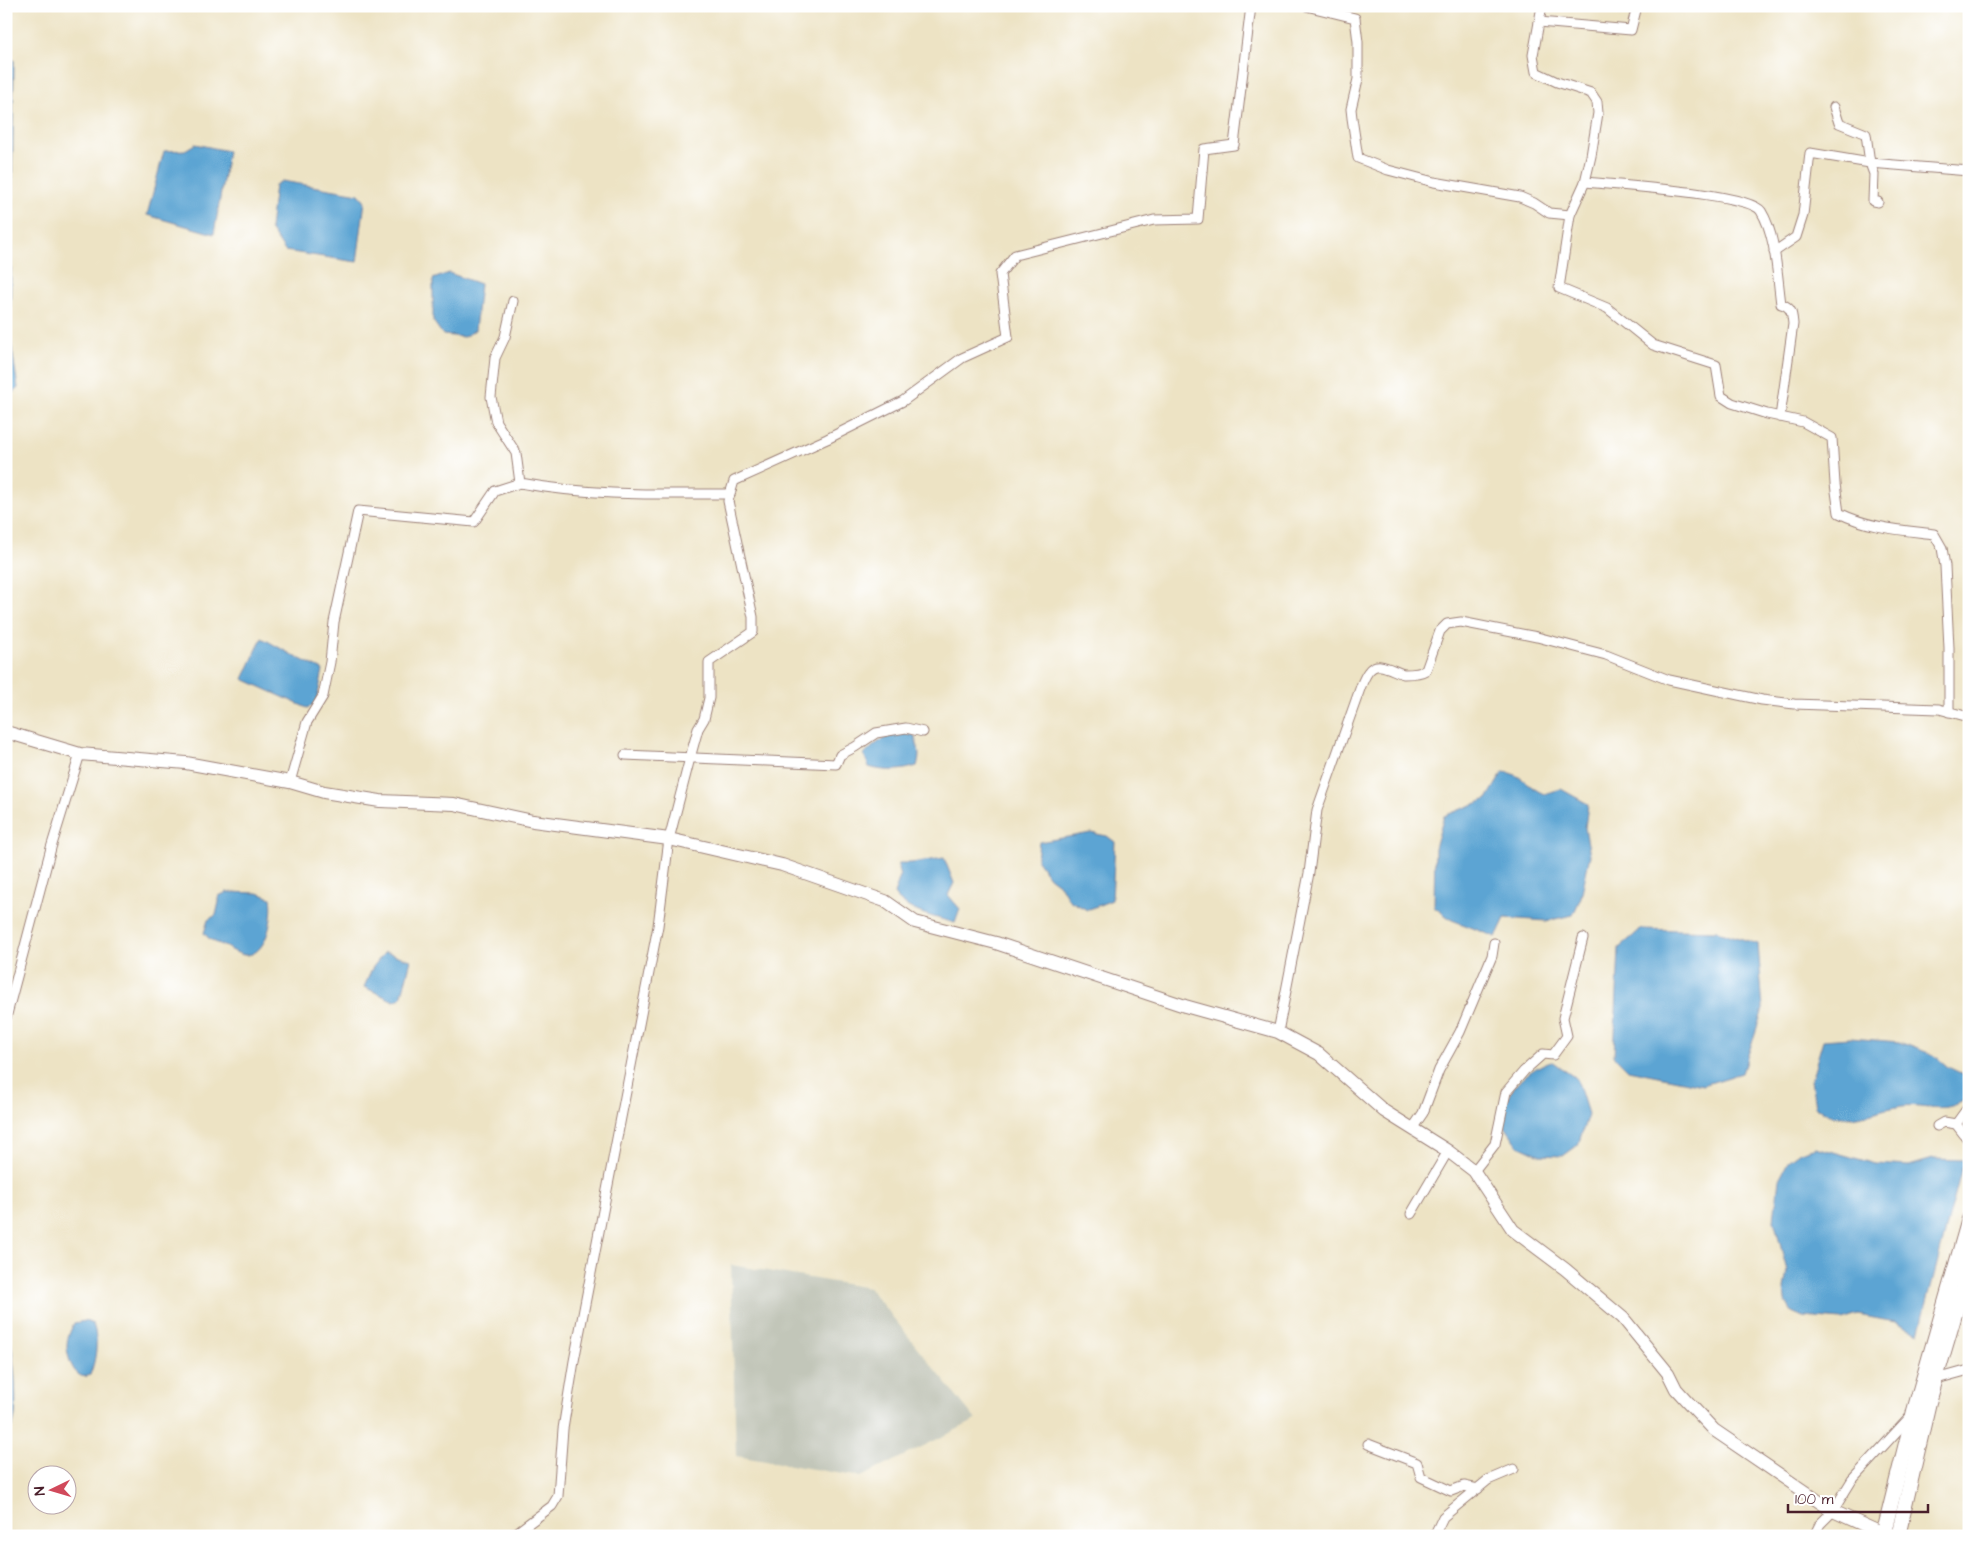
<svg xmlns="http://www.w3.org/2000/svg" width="1975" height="1542" viewBox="0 0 1975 1542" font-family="'Architects Daughter',sans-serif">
  <rect width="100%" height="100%" fill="#fff"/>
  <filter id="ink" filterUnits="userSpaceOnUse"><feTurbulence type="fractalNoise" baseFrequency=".02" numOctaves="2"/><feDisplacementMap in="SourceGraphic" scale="10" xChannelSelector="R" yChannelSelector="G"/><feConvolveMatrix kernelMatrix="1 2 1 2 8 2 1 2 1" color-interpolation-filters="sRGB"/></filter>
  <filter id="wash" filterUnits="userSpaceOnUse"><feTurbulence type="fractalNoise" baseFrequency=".0096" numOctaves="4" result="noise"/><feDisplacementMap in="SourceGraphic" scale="20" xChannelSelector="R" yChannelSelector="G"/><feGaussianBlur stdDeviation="1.12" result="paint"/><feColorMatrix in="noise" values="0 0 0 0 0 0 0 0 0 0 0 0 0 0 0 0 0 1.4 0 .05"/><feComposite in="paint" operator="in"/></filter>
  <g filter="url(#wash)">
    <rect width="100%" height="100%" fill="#ede3c4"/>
    <!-- industrial -->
    <polygon fill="#c2c6b9" points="731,1265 869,1288 976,1420 861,1477 736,1456"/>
    <!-- water -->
    <g fill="#5ca4d3" stroke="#53627f">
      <polygon points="9,55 14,60 10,336 18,388 6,400 6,57"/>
      <polygon points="195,144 228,151 214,234 147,215 164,151 185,150"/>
      <polygon points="282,181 359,194 365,201 357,262 285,251 270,229 275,185"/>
      <polygon points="449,273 480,284 475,330 464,337 443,335 433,321 433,279"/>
      <polygon points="262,638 296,657 323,670 316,704 307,708 243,679"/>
      <path d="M903,733L914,735C918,746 921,755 917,766C901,771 885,772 869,767L864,755C876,743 886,734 903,733Z"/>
      <path d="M1503,772C1522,773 1527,787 1544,794L1561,789L1588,804L1585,828L1590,855L1581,897L1573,915L1546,921L1505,918L1496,937L1452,920L1434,907L1435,848L1444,816L1487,799Z"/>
      <polygon points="1091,833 1107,836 1115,842 1112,900 1087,910 1069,900 1061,886 1049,877 1037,860 1039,842"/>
      <path d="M944,858L954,883L948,895L960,909L955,923C933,916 908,913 894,894L900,876L898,869L899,863H911Z"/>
      <path d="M227,892L258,893L271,898C274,914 268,957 244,955C238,954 232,950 226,947C217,943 210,941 204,933L208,920L216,915L219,902V896Z"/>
      <polygon points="1641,929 1717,931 1758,944 1763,1009 1742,1073 1703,1085 1628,1070 1614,1056 1619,948"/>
      <polygon points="385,952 411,960 401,998 394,1001 364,987 373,967"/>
      <path d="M1850,1038L1899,1042L1934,1055L1948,1067L1969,1077V1097C1944,1116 1927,1103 1902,1106C1880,1109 1859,1120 1836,1116C1829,1115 1821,1110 1815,1107L1811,1080L1823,1040Z"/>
      <path d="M1551,1061L1577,1079L1588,1114L1578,1145L1563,1156L1540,1155L1518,1145L1504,1125C1505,1118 1504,1109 1506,1102C1512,1083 1534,1067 1551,1061Z"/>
      <polygon points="1816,1147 1876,1164 1909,1166 1933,1159 1964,1160 1919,1333 1895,1322 1858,1315 1842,1320 1803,1317 1792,1312 1785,1300 1784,1288 1787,1271 1774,1220 1779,1179 1789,1160 1800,1152"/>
      <path d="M85,1321L93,1324C99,1341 96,1359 90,1375C75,1383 67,1357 67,1346C67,1337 71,1330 74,1323Z"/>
      <path d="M6,1336L10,1337C13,1352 20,1414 12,1426C11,1428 8,1430 6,1431Z"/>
    </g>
  </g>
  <g filter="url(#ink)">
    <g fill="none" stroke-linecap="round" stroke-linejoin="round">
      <!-- minor casing -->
      <g stroke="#9c8178" stroke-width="11">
        <g id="minor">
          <polyline points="1306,6 1355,18 1358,42 1358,79 1351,109 1352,118 1358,158 1388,170 1434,182 1520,197 1534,203 1549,213 1570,215"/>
          <path d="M1542,6L1533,55L1536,72L1557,82L1591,93L1597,102L1598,113L1591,156L1585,182L1570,215L1559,288L1607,308L1653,345L1716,365L1721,396L1732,403L1767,414L1803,422L1832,438L1835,484L1839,513C1869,528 1901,530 1934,534L1942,548L1945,566L1949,648V712"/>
          <polyline points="1539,22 1631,30 1637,6"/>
          <polyline points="1834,107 1839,123 1866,134 1870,163 1969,171"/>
          <path d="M1585,182C1612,185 1749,193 1761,211C1776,235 1777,275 1781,304C1792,307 1792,314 1793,324L1780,417"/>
          <polyline points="1774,252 1796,237 1803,215 1810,153 1870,163 1874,174 1873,201 1878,202"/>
          <path d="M513,301L505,337L495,358L491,397L496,422L516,453L520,483C590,496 659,494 730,494"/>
          <polyline points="625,755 836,764 840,755 855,747 876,733 906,728 923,732"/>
          <polyline points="290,782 307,722 323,696 330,662 334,622 358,511 474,522 495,491 520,483"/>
          <polyline points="6,1018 51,848 80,754"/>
          <path d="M1278,1032L1309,873L1317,810L1361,686C1363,681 1365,676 1368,672C1378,658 1393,672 1404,674C1411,674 1420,674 1426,670L1440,631L1447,624L1461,622L1537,637L1606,655L1669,680L1762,700L1794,704L1939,709L1969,717"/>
          <polyline points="1969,1106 1956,1124 1969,1141"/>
          <polyline points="1937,1126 1944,1122 1956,1124"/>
          <polyline points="1412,1129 1423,1113 1439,1070 1460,1032 1492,956 1494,943"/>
          <polyline points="1474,1171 1495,1144 1506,1092 1524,1071 1543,1054 1553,1055 1567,1036 1563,1018 1583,938"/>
          <polyline points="1411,1214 1448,1151"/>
          <polyline points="1933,1380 1969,1370"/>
          <polyline points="1368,1444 1417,1463 1421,1477 1451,1491 1464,1486 1478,1489"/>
          <polyline points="512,1536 552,1506 558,1496 563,1429 574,1361 658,926 669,839 690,758 698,729 704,719 709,698 709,662 753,632 753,617 728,501 734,481 827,439 903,401 962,358 1008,337 1000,274 1015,255 1154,220 1198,219 1204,149 1234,145 1251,6"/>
          <polyline points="1434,1536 1443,1517 1488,1480 1514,1469"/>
          <polyline points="1814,1536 1820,1524 1833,1511 1852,1480 1911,1416"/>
        </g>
      </g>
      <!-- secondary casing -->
      <g stroke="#9c8178" stroke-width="14">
        <polyline id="secondary" points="6,732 80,754 186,763 290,782 324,792 380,801 454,804 533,821 669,839 782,865 885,901 915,922 996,943 1185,1006 1278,1032 1319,1054 1384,1111 1448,1151 1474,1171 1513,1230 1565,1269 1623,1318 1668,1373 1676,1389 1686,1400 1714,1430 1833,1511 1888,1536"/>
      </g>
      <!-- primary casing -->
      <g stroke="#9c8178" stroke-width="16">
        <g id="primary">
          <polyline points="1883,1536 1914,1411 1969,1219"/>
          <polyline points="1898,1536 1929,1402 1969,1267"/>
        </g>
      </g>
      <!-- minor -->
      <use href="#minor" stroke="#fff" stroke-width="9"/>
      <!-- secondary -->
      <use href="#secondary" stroke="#fff" stroke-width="12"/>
      <!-- primary -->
      <use href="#primary" stroke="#fff" stroke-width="14"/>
    </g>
  </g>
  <!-- margin -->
  <rect width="1975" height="1542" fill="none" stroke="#fff" stroke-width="25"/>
  <!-- north arrow -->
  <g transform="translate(52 1490) rotate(265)"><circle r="24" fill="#ffffff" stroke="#b7a5aa"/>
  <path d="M0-4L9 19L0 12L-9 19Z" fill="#d1495b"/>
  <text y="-8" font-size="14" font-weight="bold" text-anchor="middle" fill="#4a1f2b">N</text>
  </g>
  <!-- scale -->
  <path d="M1788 1504v8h140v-8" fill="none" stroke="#4a1f2b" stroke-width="2.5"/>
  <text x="1795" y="1504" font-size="15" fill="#4a1f2b" stroke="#ffffff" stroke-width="4" paint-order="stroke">100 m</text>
</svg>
